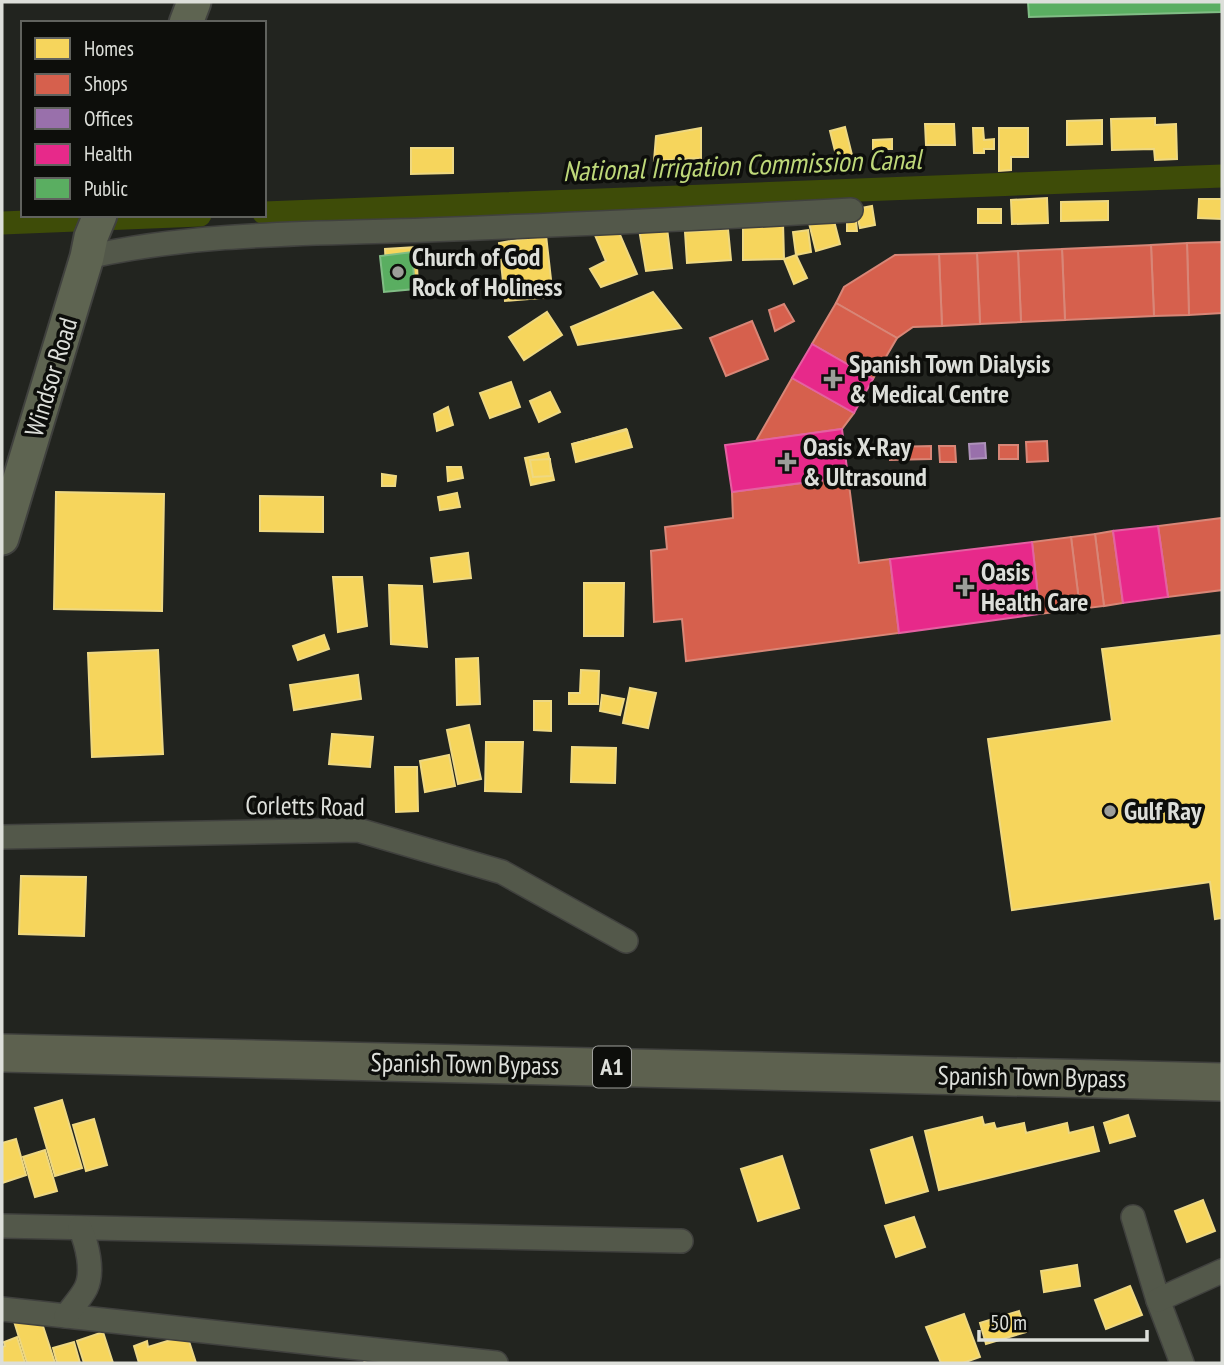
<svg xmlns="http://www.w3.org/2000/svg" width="1224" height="1365" viewBox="0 0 1224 1365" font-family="'PT Sans Narrow',sans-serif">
  <rect width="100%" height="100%" fill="#22241f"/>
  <!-- homes -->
  <g fill="#f6d55c" stroke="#eed882" stroke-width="2">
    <polygon points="1155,118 1155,125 1176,124 1177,159 1155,160 1154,149 1112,150 1111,119"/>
    <polygon points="1102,120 1102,144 1067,145 1067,121"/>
    <polygon points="925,124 954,124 955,145 926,145"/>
    <polygon points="845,127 853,159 838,163 830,131"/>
    <polygon points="701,128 701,158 654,161 656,136"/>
    <polygon points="973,128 983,128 984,140 994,139 994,149 984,149 984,153 974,153"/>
    <polygon points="999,128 1028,128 1028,157 1011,157 1011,170 999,171"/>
    <polygon points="892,139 892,149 873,149 873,140"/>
    <polygon points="411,148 453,148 453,173 411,174"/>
    <polygon points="1047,198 1048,223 1012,224 1011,200"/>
    <polygon points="1199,199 1222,199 1222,219 1198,218"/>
    <polygon points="1108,201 1108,220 1061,221 1061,202"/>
    <polygon points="872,206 875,225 860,228 856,209"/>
    <rect x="978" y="209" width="23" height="14"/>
    <polygon points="833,217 840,244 816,251 809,223"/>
    <polygon points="847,220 856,220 857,231 847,231"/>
    <polygon points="783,222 784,259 743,260 743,223"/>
    <polygon points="617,228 637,274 601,287 590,269 606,261 595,235"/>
    <polygon points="667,228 672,268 646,271 639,229"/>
    <polygon points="728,229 731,260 687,263 685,232"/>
    <polygon points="808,230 811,252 796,255 793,232"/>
    <polygon points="546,235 553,297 505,301 499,243"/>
    <polygon points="416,247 418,285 387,287 385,249"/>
    <polygon points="796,255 807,278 794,284 784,259"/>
    <polygon points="653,292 681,328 578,345 571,327"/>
    <polygon points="547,312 562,335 524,360 509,337"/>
    <polygon points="511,382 520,407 490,418 480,393"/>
    <polygon points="550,392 560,412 539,422 530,401"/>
    <polygon points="448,407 453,425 437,431 434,414"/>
    <polygon points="626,429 631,445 578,460 573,444"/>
    <polygon points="627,430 632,447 576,462 572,444"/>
    <polygon points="548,453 554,480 531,485 525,458"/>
    <polygon points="550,459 551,476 533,477 530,460"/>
    <polygon points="447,467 461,467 463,478 448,481"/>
    <polygon points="382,474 396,476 395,486 382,486"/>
    <polygon points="56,492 164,494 162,611 54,609"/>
    <polygon points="457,493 460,507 440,510 438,497"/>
    <polygon points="260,496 323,497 323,532 260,531"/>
    <polygon points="468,553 471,578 434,582 431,558"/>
    <polygon points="333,577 362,577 367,626 338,632"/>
    <polygon points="584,583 624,583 623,636 584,636"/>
    <polygon points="389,585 422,586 427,647 391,644"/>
    <polygon points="324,635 329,649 298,660 293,646"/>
    <polygon points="1222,635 1222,918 1215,919 1210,882 1012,910 988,739 1112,721 1102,649"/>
    <polygon points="158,650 163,754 92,757 88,653"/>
    <polygon points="478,658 480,704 457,705 456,659"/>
    <polygon points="581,670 599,671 598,704 569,704 569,693 580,693"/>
    <polygon points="358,675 361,699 294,710 290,685"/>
    <polygon points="630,688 656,693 648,728 623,723"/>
    <polygon points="602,695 624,699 620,715 600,711"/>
    <polygon points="534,701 551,701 551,731 534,730"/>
    <polygon points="469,725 481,779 458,784 447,730"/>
    <polygon points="332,734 373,737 370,767 329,764"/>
    <polygon points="486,742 523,742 521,792 485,791"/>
    <polygon points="572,747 616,748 615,783 571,782"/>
    <polygon points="449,755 455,786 425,792 420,761"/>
    <polygon points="395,767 417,767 418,811 396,812"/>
    <polygon points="21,876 86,877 84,936 19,934"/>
    <polygon points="62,1100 82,1168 55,1176 35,1108"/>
    <polygon points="1128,1115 1135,1136 1110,1143 1104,1123"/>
    <polygon points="982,1117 984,1125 994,1123 996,1129 1024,1123 1026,1133 1067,1123 1069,1133 1093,1127 1099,1151 939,1190 925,1131"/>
    <polygon points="94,1119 107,1165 86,1171 73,1125"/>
    <polygon points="912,1137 928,1191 886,1203 871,1150"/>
    <polygon points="16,1139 26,1175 2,1183 2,1143"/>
    <polygon points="45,1150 57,1191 35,1197 23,1157"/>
    <polygon points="782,1156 799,1208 758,1221 741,1169"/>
    <polygon points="1203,1200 1215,1231 1187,1242 1175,1211"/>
    <polygon points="914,1217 925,1247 896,1257 885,1226"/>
    <polygon points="1077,1265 1080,1286 1044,1292 1041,1271"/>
    <polygon points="1130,1286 1142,1315 1106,1329 1095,1300"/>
    <polygon points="1019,1311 1026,1332 986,1344 980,1323"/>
    <polygon points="964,1314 980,1357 963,1363 941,1363 926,1327"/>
    <polygon points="40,1317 55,1363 27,1363 13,1318"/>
    <polygon points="103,1332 113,1363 84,1363 77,1341"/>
    <polygon points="187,1335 196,1363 139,1363 134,1346 147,1341 148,1347"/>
    <polygon points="17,1337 25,1363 2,1363 2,1347 5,1346 4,1342"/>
    <polygon points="74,1342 80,1363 57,1363 53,1348"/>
    <polygon points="374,1357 391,1358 393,1363 365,1363 364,1360"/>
  </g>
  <!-- shops -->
  <g fill="#d6604d" stroke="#d88677" stroke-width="2">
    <polygon points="1222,242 1222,313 1189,315 1187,243"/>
    <polygon points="1187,243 1189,315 1154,316 1151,245"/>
    <polygon points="1151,245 1154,316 1065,320 1062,249"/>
    <polygon points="1062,249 1065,320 1021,322 1018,251"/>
    <polygon points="1018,251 1021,322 980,324 977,253"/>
    <polygon points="977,253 980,324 942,326 939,254"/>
    <polygon points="939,254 942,326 913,327 897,338 836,303 844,287 895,255"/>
    <polygon points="836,303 897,338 873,379 812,344"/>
    <polygon points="784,304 794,321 775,331 769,310"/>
    <polygon points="752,321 768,359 726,376 710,338"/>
    <polygon points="792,378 854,413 842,429 756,441"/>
    <polygon points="1047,441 1048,461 1027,462 1026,442"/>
    <rect x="999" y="445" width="19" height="14"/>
    <polygon points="931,446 931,459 890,460 890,447"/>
    <polygon points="939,446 955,446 956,462 940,462"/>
    <polygon points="848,477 859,563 890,559 899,633 686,661 682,619 654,622 651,551 667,549 665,527 733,518 732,492"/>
    <polygon points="1222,518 1222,590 1168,597 1158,526"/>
    <polygon points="1113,531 1123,603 1104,606 1095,534"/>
    <polygon points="1095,534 1104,606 1080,609 1071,537"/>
    <polygon points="1071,537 1080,609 1040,614 1032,542"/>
  </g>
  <!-- offices -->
  <polygon fill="#9970ab" stroke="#ad91b9" stroke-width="2" points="985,443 986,458 970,459 969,444"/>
  <!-- health -->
  <g fill="#e7298a" stroke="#e460a2" stroke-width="2">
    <polygon points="812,344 873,379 854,413 792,378"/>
    <polygon points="842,429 848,477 732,492 725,445"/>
    <polygon points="1158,526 1168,597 1123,603 1113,531"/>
    <polygon points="1032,542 1040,614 899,633 890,559"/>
  </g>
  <!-- public -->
  <g fill="#5aae61" stroke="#81bd85" stroke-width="2">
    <polygon points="1028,2 1221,2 1221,12 1029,17"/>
    <polygon points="412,252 415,289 384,292 380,256"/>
  </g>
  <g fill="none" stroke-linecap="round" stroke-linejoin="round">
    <!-- canal -->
    <g stroke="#3e4c08" stroke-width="23">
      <polyline points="264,213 1222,176"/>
      <polyline points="2,223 200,215"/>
    </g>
    <!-- minor casing -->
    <g stroke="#40413e" stroke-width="26">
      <g id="minor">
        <path d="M87,257C198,232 312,234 426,230C568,225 709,218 851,210"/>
        <polyline points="2,837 358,830 502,872 626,941"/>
        <polyline points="1133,1217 1158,1300 1182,1363"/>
        <polyline points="2,1226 681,1241"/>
        <polyline points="1158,1300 1222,1271"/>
        <polyline points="2,1309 496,1363"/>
        <path d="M66,1316C72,1307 81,1298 86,1288C94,1271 87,1244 80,1228"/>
      </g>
    </g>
    <!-- secondary casing -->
    <g stroke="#40413e" stroke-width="37">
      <g id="secondary">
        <polyline points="186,23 194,2"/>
        <polyline points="2,538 87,257 91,237 100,215"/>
      </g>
    </g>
    <!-- primary casing -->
    <g stroke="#40413e" stroke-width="40">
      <polyline id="primary" points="2,1053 1222,1082"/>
    </g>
    <!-- minor -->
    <use href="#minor" stroke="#53584a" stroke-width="23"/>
    <!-- secondary -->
    <use href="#secondary" stroke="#5e6451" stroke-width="33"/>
    <!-- primary -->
    <use href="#primary" stroke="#5d614f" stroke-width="37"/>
  </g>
  <!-- markers -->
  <g fill="#9c9e99" stroke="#0d0e0b" stroke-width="2.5">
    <circle cx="398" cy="272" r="7"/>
    <path d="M829.5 368.5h7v7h7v7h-7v7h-7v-7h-7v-7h7z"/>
    <path d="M783.5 451.5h7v7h7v7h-7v7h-7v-7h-7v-7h7z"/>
    <path d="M961.5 576.5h7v7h7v7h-7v7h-7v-7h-7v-7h7z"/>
    <circle cx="1110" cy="811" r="7"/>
  </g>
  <g text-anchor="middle" stroke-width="7" stroke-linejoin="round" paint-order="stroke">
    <!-- shield labels -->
    <rect fill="#0d0e0b" stroke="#9fa09c" stroke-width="2" x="593" y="1046.5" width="38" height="41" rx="5"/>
    <g font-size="24" font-weight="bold" fill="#dddfda">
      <text x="612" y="1075">A1</text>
    </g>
    <!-- poi labels -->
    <g font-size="26" font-weight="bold" fill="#dddfda" stroke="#0d0e0b" text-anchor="start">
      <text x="412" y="266">Church of God<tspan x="412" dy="30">Rock of Holiness</tspan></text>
      <text x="849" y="373">Spanish Town Dialysis<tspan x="849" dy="30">&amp; Medical Centre</tspan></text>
      <text x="803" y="456">Oasis X-Ray<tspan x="803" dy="30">&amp; Ultrasound</tspan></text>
      <text x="981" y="581">Oasis<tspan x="981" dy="30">Health Care</tspan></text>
      <text x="1124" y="820">Gulf Ray</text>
    </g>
    <!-- street labels -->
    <g font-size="26" fill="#dddfda" stroke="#0d0e0b">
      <text transform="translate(51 377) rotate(-73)" y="9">Windsor Road</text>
      <text transform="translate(305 806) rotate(1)" y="9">Corletts Road</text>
      <text transform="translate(465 1064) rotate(1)" y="9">Spanish Town Bypass</text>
      <text transform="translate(1032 1077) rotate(1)" y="9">Spanish Town Bypass</text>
    </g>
    <!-- water labels -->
    <g font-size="28" font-style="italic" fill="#bed879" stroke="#0d0e0b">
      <text transform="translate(742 165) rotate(-2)" y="10">National Irrigation Commission Canal</text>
    </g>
  </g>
  <!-- border -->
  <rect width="1224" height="1365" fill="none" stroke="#dddfda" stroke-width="7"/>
  <!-- legend -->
  <rect x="21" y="21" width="245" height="196" fill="#0d0e0b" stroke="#60625e" stroke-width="2"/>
  <rect x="35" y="38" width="35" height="21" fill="#f6d55c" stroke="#60625e" stroke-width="2"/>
  <text x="84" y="56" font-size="21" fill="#dddfda">Homes</text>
  <rect x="35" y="74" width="35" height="21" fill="#d6604d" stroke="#60625e" stroke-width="2"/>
  <text x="84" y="91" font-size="21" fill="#dddfda">Shops</text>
  <rect x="35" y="108" width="35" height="21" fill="#9970ab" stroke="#60625e" stroke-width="2"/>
  <text x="84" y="126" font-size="21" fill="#dddfda">Offices</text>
  <rect x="35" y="144" width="35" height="21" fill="#e7298a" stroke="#60625e" stroke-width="2"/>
  <text x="84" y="161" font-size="21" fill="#dddfda">Health</text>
  <rect x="35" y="178" width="35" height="21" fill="#5aae61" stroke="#60625e" stroke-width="2"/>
  <text x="84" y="196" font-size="21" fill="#dddfda">Public</text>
  <!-- scale -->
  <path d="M979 1330v10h168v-10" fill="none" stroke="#dddfda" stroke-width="3.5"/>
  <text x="990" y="1330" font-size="21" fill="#dddfda" stroke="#0d0e0b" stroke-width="5" paint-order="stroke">50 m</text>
</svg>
